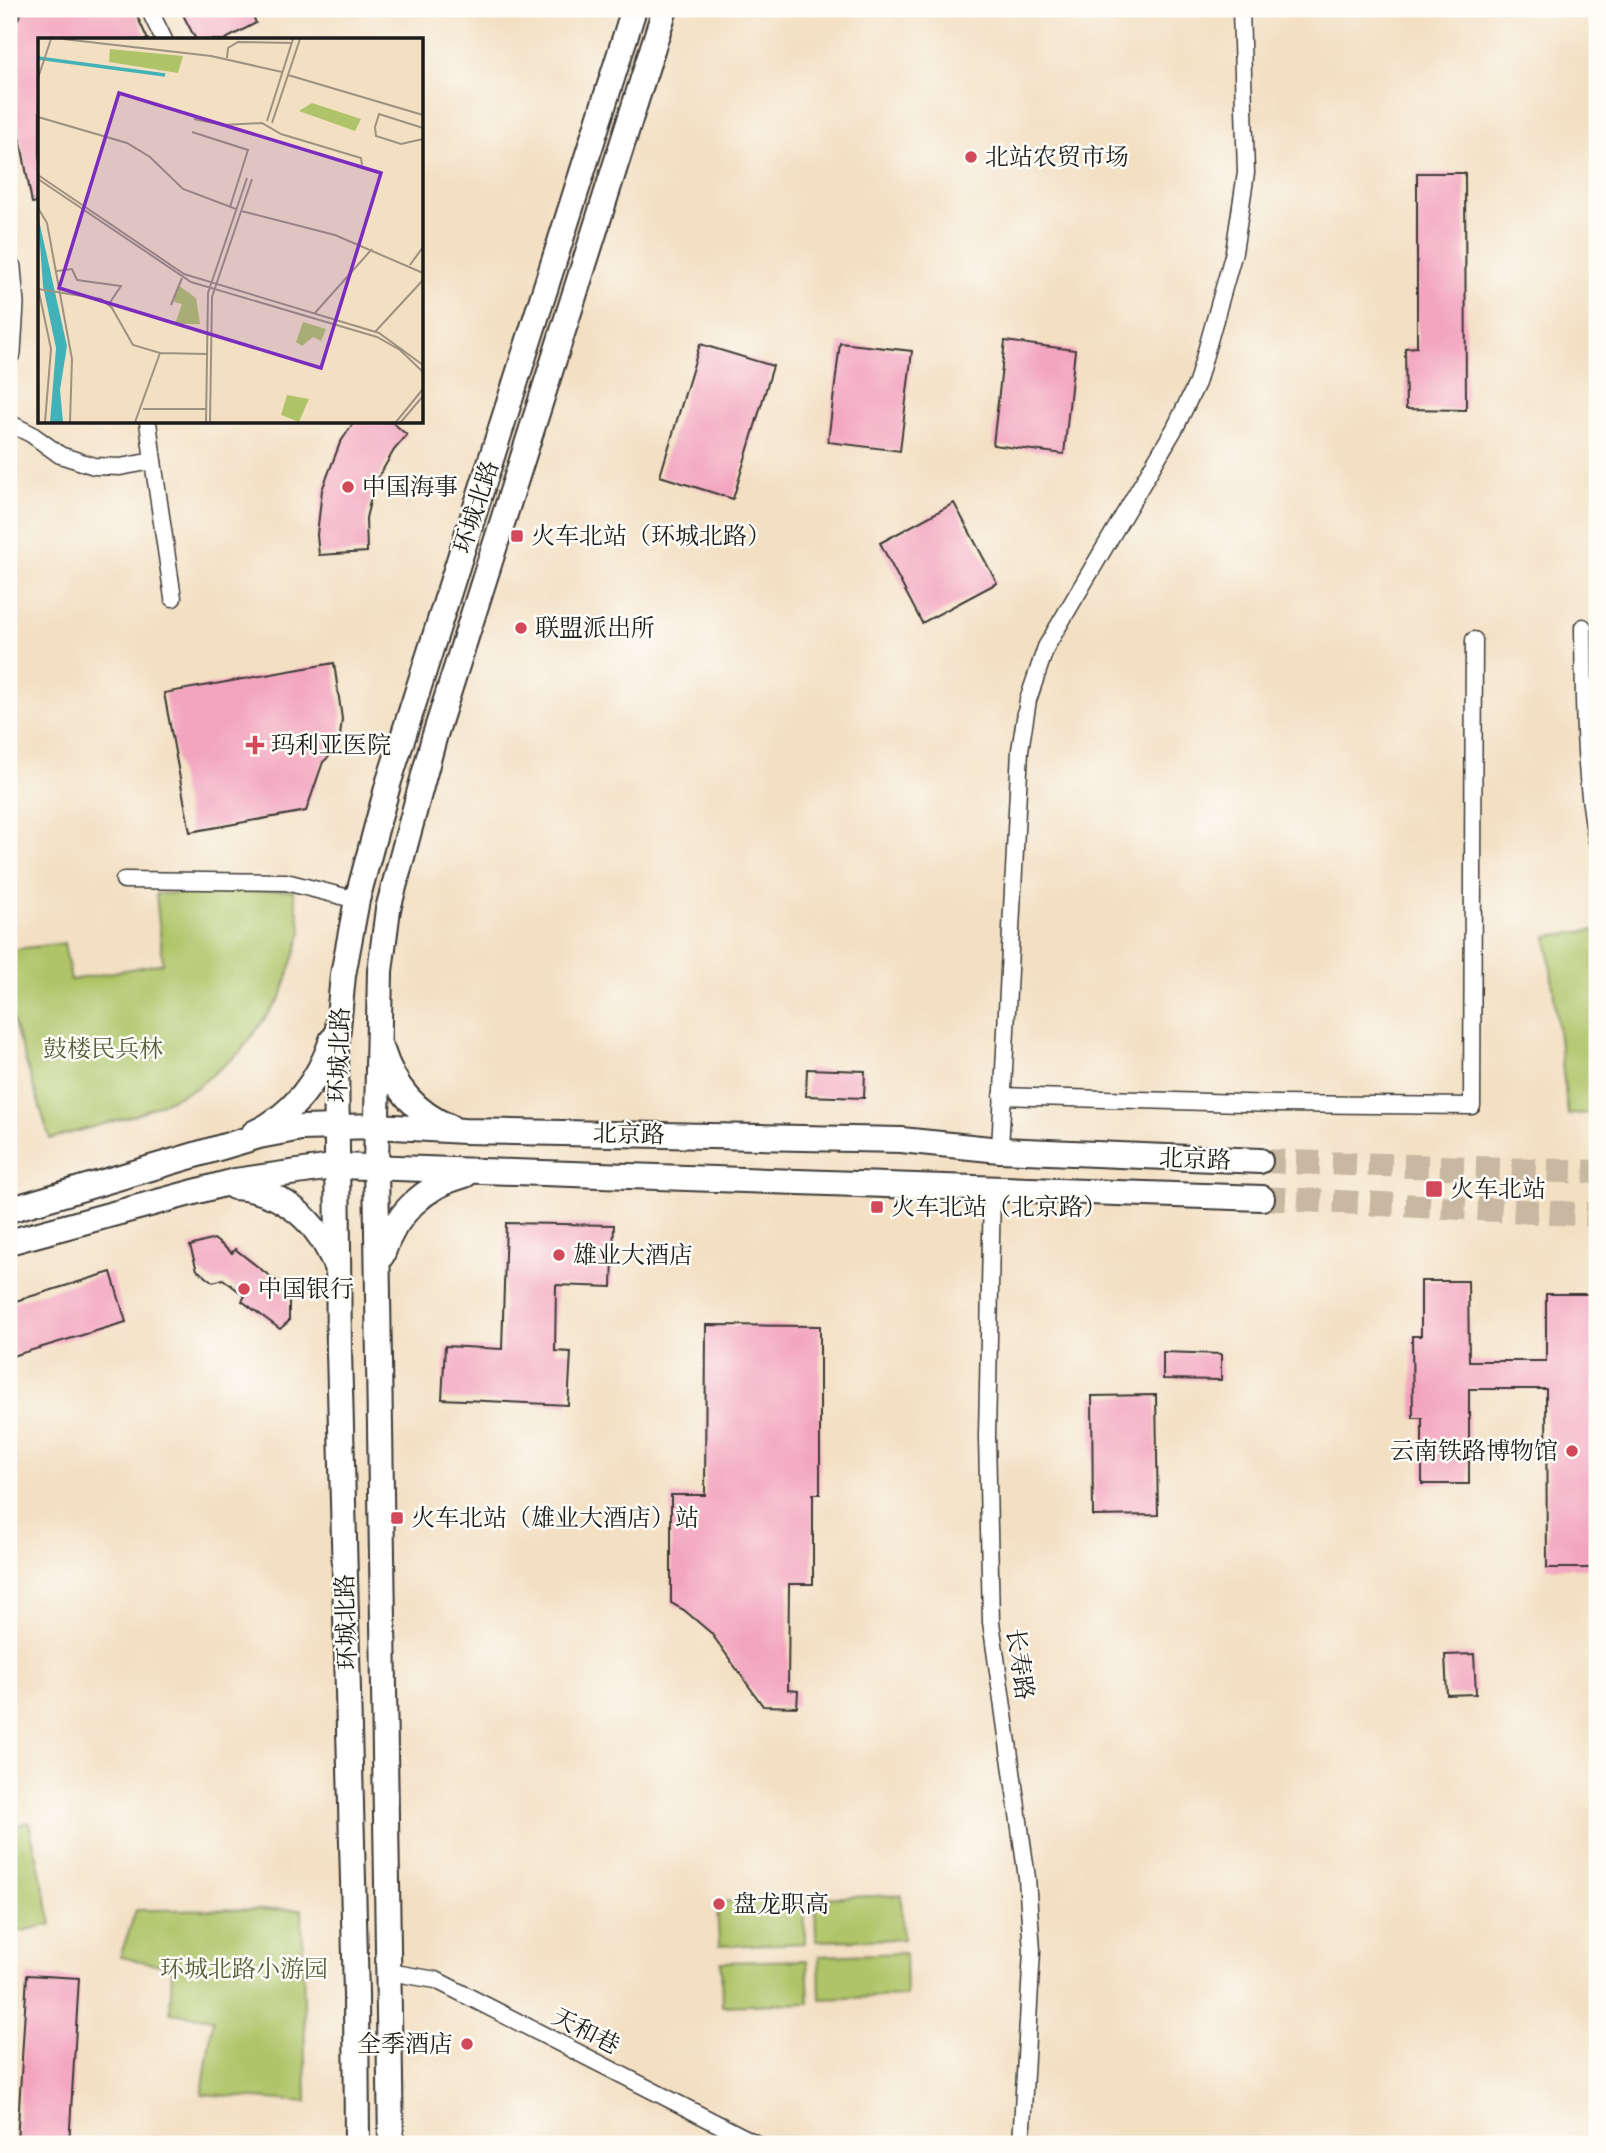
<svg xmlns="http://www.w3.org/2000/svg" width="1606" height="2153" viewBox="0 0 1606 2153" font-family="Vollkorn,'Noto Serif SC',serif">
  <rect width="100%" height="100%" fill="#fdfcf7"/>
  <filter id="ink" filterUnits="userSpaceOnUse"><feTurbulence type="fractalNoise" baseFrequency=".0143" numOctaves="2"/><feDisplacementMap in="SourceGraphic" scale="14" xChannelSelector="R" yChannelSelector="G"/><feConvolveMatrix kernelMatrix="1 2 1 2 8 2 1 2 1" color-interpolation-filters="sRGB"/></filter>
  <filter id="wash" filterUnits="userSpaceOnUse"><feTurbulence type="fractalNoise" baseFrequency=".00686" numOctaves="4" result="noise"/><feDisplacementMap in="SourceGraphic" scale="28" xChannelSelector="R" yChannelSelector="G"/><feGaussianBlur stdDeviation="1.57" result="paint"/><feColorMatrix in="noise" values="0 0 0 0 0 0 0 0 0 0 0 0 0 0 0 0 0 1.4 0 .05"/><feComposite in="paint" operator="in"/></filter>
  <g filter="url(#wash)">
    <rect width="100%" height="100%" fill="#f3dfc2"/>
    <!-- green -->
    <g fill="#afc468" stroke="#667042" stroke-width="2">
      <polygon points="293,890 302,932 281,997 240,1052 196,1088 135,1115 50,1139 9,1008 9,950 64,943 71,980 163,963 156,894"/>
      <polygon points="1597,930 1597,1112 1568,1115 1547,936"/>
      <polygon points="29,1822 52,1924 9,1934 9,1827"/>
      <polygon points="901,1895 903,1939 816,1941 815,1898"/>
      <polygon points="804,1899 805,1943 719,1946 717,1902"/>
      <polygon points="302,1909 306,2102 202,2094 213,2019 170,2013 172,1967 120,1957 136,1910"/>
      <polygon points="905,1953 906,1996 820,1999 819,1956"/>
      <polygon points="807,1960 809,2003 722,2006 721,1962"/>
    </g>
    <g id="blocks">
      <!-- building -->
      <g fill="#f3a5bf">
        <polygon points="24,9 134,9 148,40 40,40 40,202 32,203 9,77 9,41 14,25"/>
        <polygon points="180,9 250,9 256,23 224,40 196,40"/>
        <polygon points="1417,173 1465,173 1466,410 1406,409 1405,348 1417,347"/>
        <polygon points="1005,341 1075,350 1064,454 993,445"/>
        <polygon points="840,343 912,351 900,451 828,442"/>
        <polygon points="700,344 773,366 733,499 660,476"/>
        <polygon points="354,422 392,422 407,435 394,450 374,485 366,518 367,552 319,555 317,535 322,490 340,443"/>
        <polygon points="954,503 997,583 922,623 880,543"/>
        <polygon points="334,663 342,719 340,736 332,754 323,762 306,811 190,832 164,693"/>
        <polygon points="807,1069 865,1071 864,1098 806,1096"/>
        <polygon points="506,1223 614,1225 612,1287 556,1285 555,1351 571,1352 568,1405 442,1399 445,1346 502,1349"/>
        <polygon points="214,1239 232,1253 235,1249 276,1281 273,1285 289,1297 289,1321 280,1329 242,1301 245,1296 223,1279 213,1282 197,1270 190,1246"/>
        <polygon points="111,1272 126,1322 9,1357 9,1303"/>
        <polygon points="1421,1281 1468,1281 1469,1361 1546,1361 1546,1294 1597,1294 1597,1568 1547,1568 1546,1389 1469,1389 1469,1484 1422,1484 1422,1418 1413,1418 1412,1336 1421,1336"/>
        <polygon points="706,1325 820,1326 820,1494 813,1494 813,1584 789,1584 788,1690 798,1691 797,1707 763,1706 711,1633 684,1610 671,1603 671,1495 705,1495"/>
        <polygon points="1163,1352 1221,1354 1221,1380 1163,1379"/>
        <polygon points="1156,1395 1158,1515 1093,1516 1092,1396"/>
        <polygon points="1474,1654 1476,1694 1447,1695 1445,1655"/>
        <polygon points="27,1975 79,1978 69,2144 17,2142"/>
      </g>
    </g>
  </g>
  <g filter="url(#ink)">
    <use href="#blocks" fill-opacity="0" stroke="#3c3935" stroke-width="2"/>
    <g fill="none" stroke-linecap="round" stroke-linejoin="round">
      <!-- primary-tunnel -->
      <g stroke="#c8b8a1" stroke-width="24" stroke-dasharray="24 12" stroke-linecap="butt">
        <polyline points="1260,1161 1597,1172"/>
        <polyline points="1262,1198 1597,1215"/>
      </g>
      <!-- minor casing -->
      <g stroke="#3c3935" stroke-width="19">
        <g id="minor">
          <polyline points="149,9 164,40"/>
          <polyline points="9,423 31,434 60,455 94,466 120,467 153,461 148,422"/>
          <polyline points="153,461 173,598"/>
          <path d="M1583,627C1584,699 1583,771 1597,842"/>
          <polyline points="124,880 286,882 357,900"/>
          <polyline points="1002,1096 1278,1104 1472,1106 1474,640"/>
          <polyline points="1000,1150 1020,750 1028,700 1046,647 1175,428 1197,383 1234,252 1246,173 1241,9"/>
          <polyline points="992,1189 987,1436 991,1622 1027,1878 1032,1951 1021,2144"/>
          <polyline points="389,1972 436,1980 757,2144"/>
        </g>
      </g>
      <!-- secondary casing -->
      <g stroke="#3c3935" stroke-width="26">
        <polyline id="secondary" points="9,268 12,304 9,352"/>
      </g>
      <!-- primary casing -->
      <g stroke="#3c3935" stroke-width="28">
        <g id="primary">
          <path d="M382,1050C393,1085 415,1113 450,1127"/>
          <path d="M254,1133C293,1115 319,1080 332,1040"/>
          <path d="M234,1187C283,1190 319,1222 336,1267"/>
          <polyline points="9,1210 259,1136 301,1128 377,1126 464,1131 901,1140 1000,1150 1260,1161"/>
          <polyline points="9,1242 235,1181 339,1166 1262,1198"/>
          <path d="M382,1255C395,1214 424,1186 465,1175"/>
          <polyline points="357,2144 356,1994 339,1351 336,1049 343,975 357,900 389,781 634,9"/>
          <polyline points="391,2144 376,1166 380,971 388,909 434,738 665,9"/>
        </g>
      </g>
      <!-- minor -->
      <use href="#minor" stroke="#fff" stroke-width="16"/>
      <!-- secondary -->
      <use href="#secondary" stroke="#fff" stroke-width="23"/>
      <!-- primary -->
      <use href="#primary" stroke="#fff" stroke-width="24"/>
    </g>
  </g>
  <!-- markers -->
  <g fill="#d1495b" stroke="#fdfcf7" stroke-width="2.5">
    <circle cx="971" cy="157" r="7"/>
    <circle cx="348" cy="487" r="7"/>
    <rect x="510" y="529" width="14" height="14" rx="3.5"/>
    <circle cx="521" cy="628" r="7"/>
    <path d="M251.5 734.5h7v7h7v7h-7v7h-7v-7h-7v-7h7z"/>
    <rect x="1425" y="1180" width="18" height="18" rx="3.5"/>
    <rect x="870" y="1200" width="14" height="14" rx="3.5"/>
    <circle cx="559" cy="1255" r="7"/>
    <circle cx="244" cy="1289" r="7"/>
    <circle cx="1572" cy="1451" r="7"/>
    <rect x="390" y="1511" width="14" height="14" rx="3.5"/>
    <circle cx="719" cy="1904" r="7"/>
    <circle cx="467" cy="2044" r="7"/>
  </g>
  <g text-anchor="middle" stroke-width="5" stroke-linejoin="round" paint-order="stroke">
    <!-- poi labels -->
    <g font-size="24" fill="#1c1c1c" stroke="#fdfcf7" text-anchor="start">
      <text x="985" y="165">北站农贸市场</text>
      <text x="362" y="495">中国海事</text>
      <text x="531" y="544">火车北站（环城北路）</text>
      <text x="535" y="636">联盟派出所</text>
      <text x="271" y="753">玛利亚医院</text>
      <text x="1450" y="1197">火车北站</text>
      <text x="891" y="1215">火车北站（北京路）</text>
      <text x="573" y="1263">雄业大酒店</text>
      <text x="258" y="1297">中国银行</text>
      <text x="1558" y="1459" text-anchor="end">云南铁路博物馆</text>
      <text x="411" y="1526">火车北站（雄业大酒店）站</text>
      <text x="733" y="1912">盘龙职高</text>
      <text x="453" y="2052" text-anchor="end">全季酒店</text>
    </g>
    <!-- street labels -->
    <g font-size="24" fill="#1c1c1c" stroke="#fdfcf7">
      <text transform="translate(476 507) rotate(-72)" y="8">环城北路</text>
      <text transform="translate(339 1055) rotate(-88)" y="8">环城北路</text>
      <text transform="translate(629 1134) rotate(1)" y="8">北京路</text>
      <text transform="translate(1195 1159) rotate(2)" y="8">北京路</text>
      <text transform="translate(346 1622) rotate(-92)" y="8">环城北路</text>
      <text transform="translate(1020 1664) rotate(82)" y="8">长寿路</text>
      <text transform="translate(586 2031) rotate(27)" y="8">天和巷</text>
    </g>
    <!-- park labels -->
    <g font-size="24" fill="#575f3a" stroke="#fdfcf7">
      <text x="103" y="1057">鼓楼民兵林</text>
      <text x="244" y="1977">环城北路小游园</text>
    </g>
  </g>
  <!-- overview -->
  <g transform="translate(38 38)">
    <rect width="385" height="385" fill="#f3dfc2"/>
    <path d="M72,11L145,18L140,35L71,24ZM274,65L323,81L317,93L261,73ZM140,247L158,260L162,286H137L144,266L136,264ZM265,284L288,291L283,303L275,299L264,308L258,304ZM249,357L271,361L261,384L243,377Z" fill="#afc468"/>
    <path d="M0,178L29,308L22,352L25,384H12L18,310L5,248Z" fill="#42b2b9"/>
    <path fill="none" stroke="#42b2b9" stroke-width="3.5" d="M0,20L127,37"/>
    <path fill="none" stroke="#9d9180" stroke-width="2" d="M25,1L173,18L244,34M189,20L190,10L200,4L254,5M250,37L385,77M0,40L13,1M0,79L89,105L112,119L145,151L198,171M156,81L185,87L224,85L243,96L323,120L324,127M229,83L255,1M234,85L262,1M385,90L341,76L337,89L338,98L363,106L385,101M154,94L210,112L192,169M0,137L146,236L341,295L385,327M0,141L153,244L339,299L362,312L385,334M0,170L9,185L34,321L32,384M203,173L297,197L385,235M372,227L385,209M19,233L34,231L39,242L83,248L71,266M0,251L63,261L74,270L95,307L122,315L168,316M1,254L13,311L7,384M133,267L144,240M276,276L334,211M337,294L385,242M105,371H168M97,384L122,315M168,384L170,255L209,140M172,384L174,259L214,141M358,384L385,351M363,384L385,358"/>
    <path fill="#7b2cbf" fill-opacity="0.15" stroke="#7b2cbf" stroke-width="3.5" d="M81,55L343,135L283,330L21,250Z"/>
    <rect width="385" height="385" fill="none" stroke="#1c1c1c" stroke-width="3.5"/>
  </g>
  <!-- margin -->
  <rect width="1606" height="2153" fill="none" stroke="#fdfcf7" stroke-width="35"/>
</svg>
